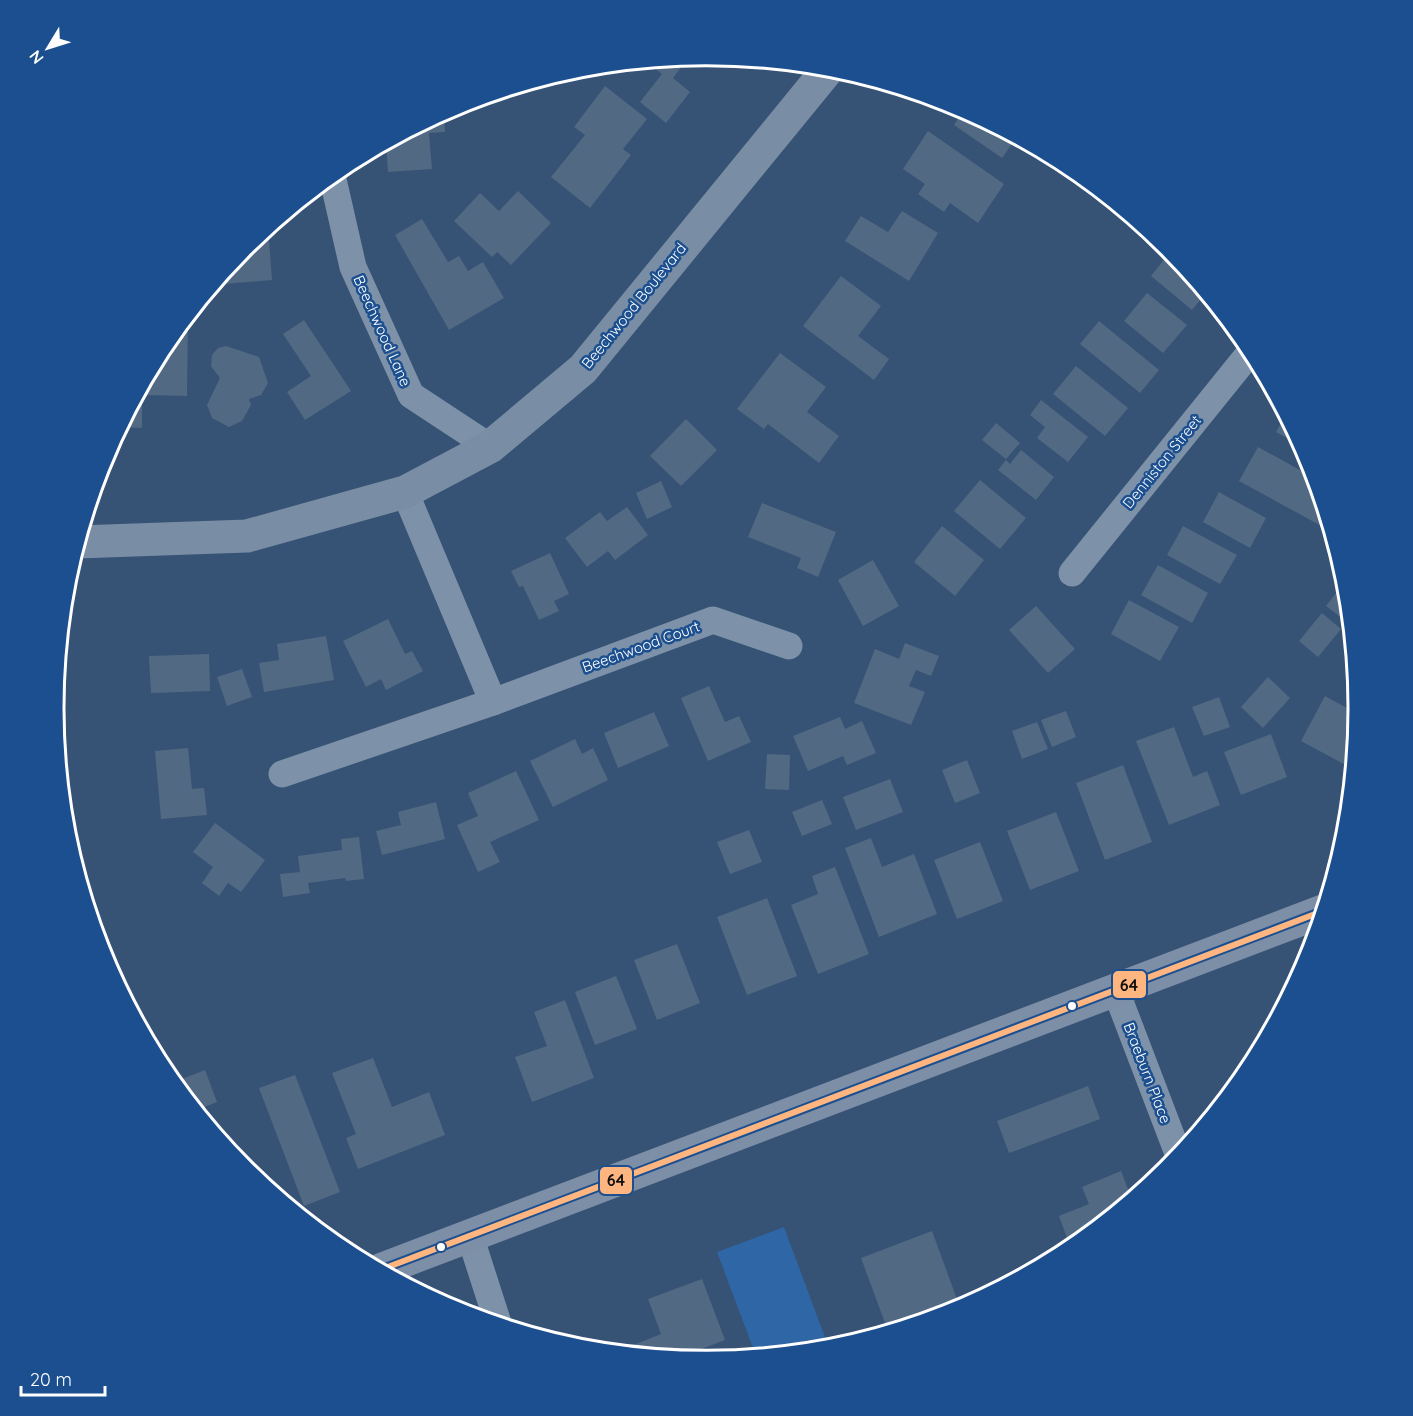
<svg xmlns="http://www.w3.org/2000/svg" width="1413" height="1416" viewBox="0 0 1413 1416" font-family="Quicksand,sans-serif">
  <rect width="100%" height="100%" fill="#365274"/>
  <!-- green -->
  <polygon fill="#2f66a5" points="784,1227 829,1348 756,1356 717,1252"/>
  <!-- building -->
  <g fill="#526984">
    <polygon points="680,58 685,62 673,78 690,92 666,123 640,102 662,74 646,61"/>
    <polygon points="605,86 647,119 623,149 631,155 590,208 551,177 585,135 574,127"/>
    <polygon points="964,110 1017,137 1002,158 954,125"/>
    <polygon points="444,113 445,132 429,133 432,169 388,172 386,143"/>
    <polygon points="928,131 1004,184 978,223 950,203 944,212 918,194 925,184 903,169"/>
    <polygon points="518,191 551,223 511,265 497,252 492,257 454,221 480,193 499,211"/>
    <polygon points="1121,209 1150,232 1146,238 1117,214"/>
    <polygon points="902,211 938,233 909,281 845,241 861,216 888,232"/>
    <polygon points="422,219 448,262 459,256 468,271 483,262 504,298 449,330 395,235"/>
    <polygon points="269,240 272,280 223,284 222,275 245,246 252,241"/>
    <polygon points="1171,251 1206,293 1192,310 1151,276"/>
    <polygon points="841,276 881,306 858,336 889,359 874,380 803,326"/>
    <polygon points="1147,293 1187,325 1163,353 1124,321"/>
    <polygon points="188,316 187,396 142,395 142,428 120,427 164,345"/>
    <polygon points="304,320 351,391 305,420 287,392 311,376 283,334"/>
    <polygon points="1099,321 1159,370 1140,393 1080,344"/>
    <polygon points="226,346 259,357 268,383 261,395 249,399 251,405 242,421 229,427 212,418 207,405 220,378 211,366 212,355 218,348"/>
    <polygon points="780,353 826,387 807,412 839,436 819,463 768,424 764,429 737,409"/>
    <polygon points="1076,366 1128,408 1105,436 1053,394"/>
    <polygon points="1041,400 1088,437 1068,462 1037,438 1045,427 1030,415"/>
    <polygon points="1286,414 1303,447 1276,432"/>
    <polygon points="686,419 717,450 681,486 650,456"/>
    <polygon points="996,423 1020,443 1006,459 982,440"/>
    <polygon points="1258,447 1316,479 1329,522 1325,528 1239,481"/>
    <polygon points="1021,450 1054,477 1036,500 998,470 1006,460 1010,464"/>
    <polygon points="980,480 1026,518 1000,549 954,511"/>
    <polygon points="661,481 672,507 647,519 636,493"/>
    <polygon points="1219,492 1266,518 1250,548 1203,522"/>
    <polygon points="762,503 836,532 818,577 797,568 801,558 748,537"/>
    <polygon points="627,507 648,535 615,560 608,551 587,567 565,538 600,512 607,521"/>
    <polygon points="942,526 984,560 955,596 914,562"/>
    <polygon points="1183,526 1237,555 1220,584 1167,555"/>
    <polygon points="550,553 569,594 554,601 559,611 539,620 523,586 519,587 511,571"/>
    <polygon points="873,560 899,606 863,626 838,580"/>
    <polygon points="1158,565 1208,593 1192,623 1141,595"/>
    <polygon points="1346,580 1350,618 1347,622 1326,606"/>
    <polygon points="1129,600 1179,627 1160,661 1111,634"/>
    <polygon points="1036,606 1075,649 1048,673 1009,630"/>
    <polygon points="1322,613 1341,629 1318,657 1299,641"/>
    <polygon points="388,619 405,654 412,651 423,671 386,690 381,679 366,687 343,641"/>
    <polygon points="326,636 334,680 264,692 259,663 279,660 277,644"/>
    <polygon points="905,643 939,656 931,676 916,670 909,686 925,692 911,725 854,703 875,649 899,659"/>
    <polygon points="209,654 210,691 151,693 149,656"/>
    <polygon points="242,669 252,697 227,706 217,677"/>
    <polygon points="1268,677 1290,698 1263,728 1241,707"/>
    <polygon points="1356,677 1358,698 1348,692"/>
    <polygon points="709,686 725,722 739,716 751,742 708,761 681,698"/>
    <polygon points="1325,696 1358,714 1353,769 1301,741"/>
    <polygon points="1219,697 1230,727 1204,736 1192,707"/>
    <polygon points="1066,711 1076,737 1052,747 1041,720"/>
    <polygon points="654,712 669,746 618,768 604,733"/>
    <polygon points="840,717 845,729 862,721 876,753 847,765 843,756 808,771 793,736"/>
    <polygon points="1037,722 1048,749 1022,759 1012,731"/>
    <polygon points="1174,727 1193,777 1207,771 1220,805 1169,825 1136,741"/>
    <polygon points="1271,734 1287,777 1241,795 1224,752"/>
    <polygon points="575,739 582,754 593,748 608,780 553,807 530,761"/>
    <polygon points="188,748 192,789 204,788 207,815 161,819 155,751"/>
    <polygon points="767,754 790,755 789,790 765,789"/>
    <polygon points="967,760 980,793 955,803 942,770"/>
    <polygon points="1123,765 1152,842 1105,860 1076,783"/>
    <polygon points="516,771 539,820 490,842 500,862 478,872 457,825 478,816 468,793"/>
    <polygon points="890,779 903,812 856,830 843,797"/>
    <polygon points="822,800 832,824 802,836 792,812"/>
    <polygon points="436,802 445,839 382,855 376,831 401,825 398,812"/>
    <polygon points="1056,812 1079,871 1030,890 1007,831"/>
    <polygon points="215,823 265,860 241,892 228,883 219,896 202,883 213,867 193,852"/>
    <polygon points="749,830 762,862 730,874 717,842"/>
    <polygon points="359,837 364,879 346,881 345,878 308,883 310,893 283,897 280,874 300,872 298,856 342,850 341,839"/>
    <polygon points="871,838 882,867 914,854 937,914 879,937 845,848"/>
    <polygon points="980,842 1003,901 957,919 934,860"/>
    <polygon points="835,867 869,954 818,974 791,905 818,894 812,876"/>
    <polygon points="767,898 797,976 747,995 717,917"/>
    <polygon points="677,944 700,1003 657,1020 634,960"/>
    <polygon points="616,976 637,1029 595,1045 575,992"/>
    <polygon points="565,1000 594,1078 532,1102 515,1057 547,1046 534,1012"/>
    <polygon points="373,1058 392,1107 429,1092 445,1135 358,1169 346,1138 356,1134 332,1073"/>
    <polygon points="205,1070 217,1102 197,1110 174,1082"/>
    <polygon points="295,1075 340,1192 304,1206 259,1088"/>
    <polygon points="1088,1086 1100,1119 1009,1153 997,1121"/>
    <polygon points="1121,1171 1132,1199 1071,1249 1059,1216 1089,1204 1082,1187"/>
    <polygon points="932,1231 958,1302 921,1315 923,1321 888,1331 861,1258"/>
    <polygon points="702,1279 725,1340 678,1358 616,1352 661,1334 648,1299"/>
  </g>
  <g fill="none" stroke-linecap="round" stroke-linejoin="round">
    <!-- minor -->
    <g stroke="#7d92a8" stroke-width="27">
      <polyline points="332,175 353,267 411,395 490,447"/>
      <polyline points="405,492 493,702"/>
      <polyline points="1072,573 1252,350"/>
      <polyline points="282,774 493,702 713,620 789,646"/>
      <polyline points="1116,991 1179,1156"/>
      <polyline points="470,1236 498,1323"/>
    </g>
    <!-- secondary -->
    <polyline stroke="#798da4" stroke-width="33" points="78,542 247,536 405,492 490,447 583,369 829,68"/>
    <!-- primary -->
    <polyline stroke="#7d8ea7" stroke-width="33" points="380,1270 1323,911"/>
    <!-- bus-1 casing -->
    <g stroke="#1b4f8f" stroke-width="10">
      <polyline id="bus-1" points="380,1270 1323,911"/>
    </g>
    <!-- bus-1 -->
    <use href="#bus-1" stroke="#ffb580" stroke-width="6"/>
  </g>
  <!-- markers -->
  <g fill="#fff" stroke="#1b4f8f" stroke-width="2">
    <circle cx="1072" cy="1006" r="5"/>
    <circle cx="441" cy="1247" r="5"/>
  </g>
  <g text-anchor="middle" stroke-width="5" stroke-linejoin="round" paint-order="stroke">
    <!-- street labels -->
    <g font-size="15" fill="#fff" stroke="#1b4f8f">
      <text transform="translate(634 306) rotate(-51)" y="5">Beechwood Boulevard</text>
      <text transform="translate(382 331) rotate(66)" y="5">Beechwood Lane</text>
      <text transform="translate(1162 462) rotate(-51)" y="5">Denniston Street</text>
      <text transform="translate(641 647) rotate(-20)" y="5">Beechwood Court</text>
      <text transform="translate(1147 1073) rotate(69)" y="5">Braeburn Place</text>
    </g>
  </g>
  <!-- crop -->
  <path d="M0 0H1413V1416H0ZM64 708a642 642 0 1 1 1284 0a642 642 0 1 1-1284 0Z" fill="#1b4f8f" fill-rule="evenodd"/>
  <path fill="none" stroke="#fff" stroke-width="3" d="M64 708a642 642 0 1 1 1284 0a642 642 0 1 1-1284 0Z"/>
  <g stroke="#1b4f8f" stroke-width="2">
    <rect x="1112" y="970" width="35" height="29" rx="6" fill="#ffb580"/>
    <rect x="599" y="1166" width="34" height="29" rx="6" fill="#ffb580"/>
  </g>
  <g font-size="16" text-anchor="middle" font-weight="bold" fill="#111">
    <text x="1129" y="991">64</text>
    <text x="616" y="1186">64</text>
  </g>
  <!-- north arrow -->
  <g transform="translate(48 48) rotate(232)" stroke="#1b4f8f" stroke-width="4.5" paint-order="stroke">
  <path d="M0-4.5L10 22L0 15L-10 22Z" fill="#ffffff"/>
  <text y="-9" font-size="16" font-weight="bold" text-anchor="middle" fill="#ffffff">N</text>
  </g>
  <!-- scale -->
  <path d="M21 1386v9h84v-9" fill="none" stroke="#ffffff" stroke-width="3"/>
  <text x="30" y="1386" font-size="18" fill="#ffffff" stroke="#1b4f8f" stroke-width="4.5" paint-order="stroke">20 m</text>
</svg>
